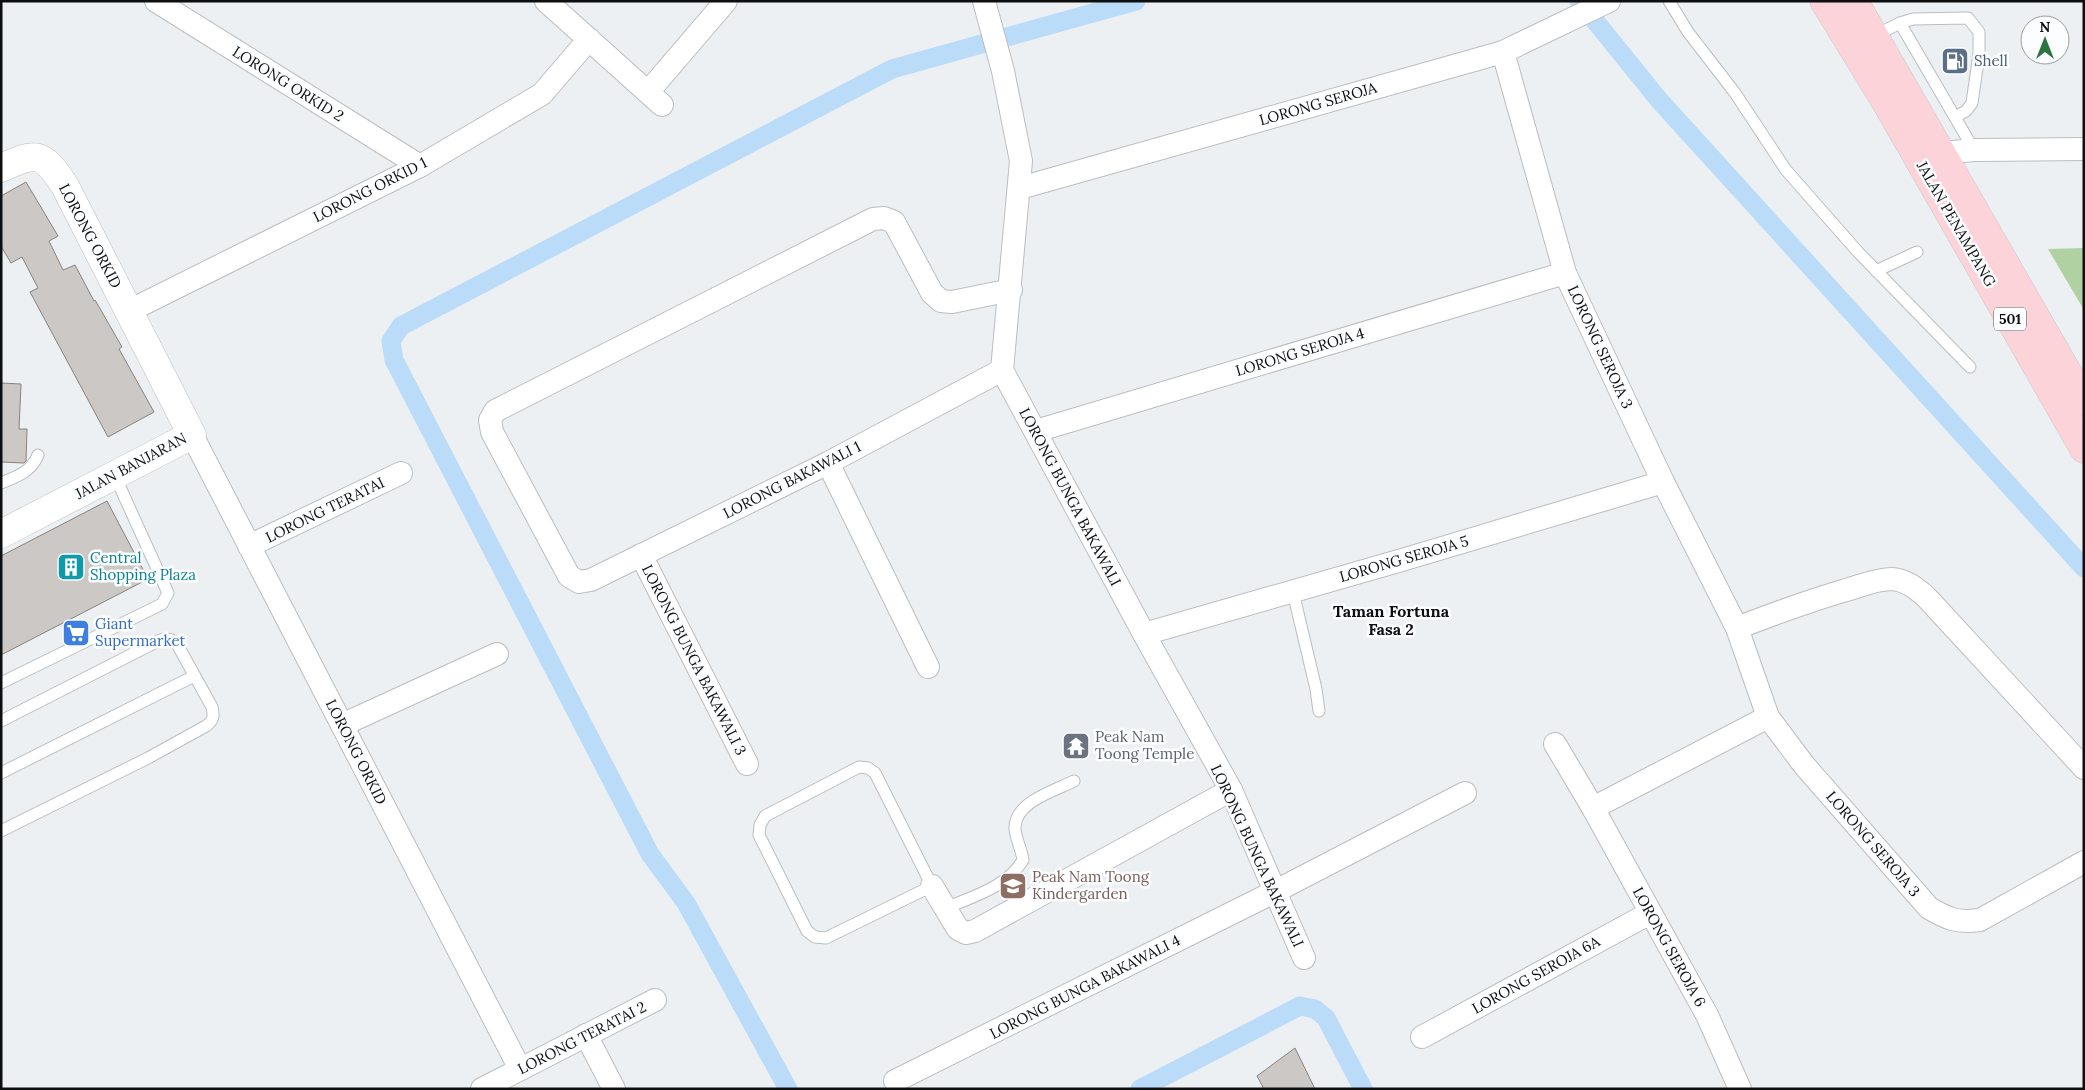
<svg xmlns="http://www.w3.org/2000/svg" width="2085" height="1090" viewBox="0 0 2085 1090" font-family="Lora,serif">
  <rect width="100%" height="100%" fill="#edf0f3"/>
  <!-- green -->
  <polygon fill="#b0d1a2" points="2084,248 2084,310 2048,249"/>
  <g fill="none" stroke-linecap="round" stroke-linejoin="round">
    <!-- canal -->
    <g stroke="#bbdcf9" stroke-width="19">
      <polyline points="1579,1 1659,100 2084,568"/>
      <polyline points="788,1089 686,903 650,854 394,360 391,341 401,326 892,69 1136,1"/>
      <polyline points="1140,1089 1300,1006 1315,1009 1326,1018 1363,1089"/>
    </g>
  </g>
  <!-- building -->
  <g fill="#cbc8c5" stroke="#868380">
    <polygon points="26,182 58,236 49,241 63,270 75,265 94,301 95,300 122,347 119,349 154,412 108,437 30,292 38,288 22,257 11,263 1,246 1,196"/>
    <polygon points="1,383 21,384 19,429 27,429 26,461 24,463 1,462"/>
    <polygon points="107,501 148,579 1,655 1,556"/>
    <polygon points="1295,1048 1315,1089 1264,1089 1257,1076"/>
  </g>
  <g fill="none" stroke-linecap="round" stroke-linejoin="round">
    <!-- service casing -->
    <g stroke="#bbbdc1" stroke-width="13">
      <g id="service">
        <polyline points="1669,1 1688,32 1735,93 1786,170 1858,252 1970,367"/>
        <polyline points="1900,23 1974,150"/>
        <polyline points="1874,36 1900,23 1913,19 1968,18 1979,32 1979,54 1972,103 1966,111 1955,117"/>
        <polyline points="1876,271 1917,252"/>
        <path d="M1,483C18,476 31,472 38,455"/>
        <polyline points="1293,592 1316,689 1319,711"/>
        <polyline points="1,683 162,604 168,593 115,476"/>
        <path d="M1,721L160,640C168,638 172,639 177,644L212,707C214,716 214,720 206,726L148,758L1,831"/>
        <polygon points="859,767 868,768 875,773 932,886 826,938 815,937 807,931 759,835 760,825 765,816"/>
        <polyline points="1,773 194,676"/>
        <path d="M946,908C974,896 1007,887 1023,860C1022,851 1015,836 1015,829C1014,802 1054,791 1074,781"/>
      </g>
    </g>
    <!-- minor casing -->
    <g stroke="#bbbdc1" stroke-width="24">
      <g id="minor">
        <polyline points="156,1 420,166"/>
        <polyline points="546,1 662,105"/>
        <polyline points="984,1 1003,71 1021,161 1002,370 1144,634 1231,790 1304,958"/>
        <path d="M1503,52L1565,273L1663,482L1737,628L1768,717L1804,765L1929,908C1948,919 1957,923 1980,920L2084,862"/>
        <polyline points="648,92 726,1"/>
        <polyline points="1942,153 1974,150 2084,149"/>
        <polyline points="1020,188 1503,52 1609,1"/>
        <polyline points="129,311 420,166 542,94 589,39"/>
        <polyline points="1002,370 828,463 591,580 579,582 569,576 492,432 490,420 495,411 873,219 884,218 894,222 932,293 941,301 952,302 1011,290"/>
        <polyline points="1036,431 1565,273"/>
        <polyline points="192,435 520,1069"/>
        <polyline points="828,463 928,667"/>
        <polyline points="249,546 401,473"/>
        <polyline points="641,555 747,764"/>
        <path d="M1737,628C1773,614 1809,601 1846,590C1861,586 1876,579 1892,579C1906,580 1918,589 1928,599L2084,768"/>
        <polyline points="1144,634 1402,560 1663,482"/>
        <polyline points="342,725 497,654"/>
        <polyline points="1555,744 1593,808 1707,1015 1740,1089"/>
        <polyline points="1593,808 1768,717"/>
        <polyline points="932,886 958,929 966,933 975,931 1231,790"/>
        <polyline points="586,1035 614,1089"/>
        <polyline points="1422,1037 1650,913"/>
        <polyline points="895,1081 1274,892 1465,793"/>
        <polyline points="482,1089 655,1000"/>
      </g>
    </g>
    <!-- tertiary casing -->
    <g stroke="#bbbdc1" stroke-width="29">
      <path id="tertiary" d="M1,168C38,151 42,152 65,186L192,435L1,534"/>
    </g>
    <!-- primary casing -->
    <g stroke="#cacaca" stroke-width="29">
      <g id="primary">
        <polyline points="1824,1 1887,104 2084,449"/>
        <polyline points="1854,1 2084,401"/>
      </g>
    </g>
    <!-- service -->
    <use href="#service" stroke="#fff" stroke-width="11"/>
    <!-- minor -->
    <use href="#minor" stroke="#fff" stroke-width="22"/>
    <!-- tertiary -->
    <use href="#tertiary" stroke="#fff" stroke-width="28"/>
    <!-- primary -->
    <use href="#primary" stroke="#fbd3d9" stroke-width="28"/>
  </g>
  <!-- icons -->
  <defs>
    <g id="fuel-square" transform="scale(1.4375)"><rect x="-9" y="-9" width="18" height="18" rx="4" fill="#5c6f8a" stroke="#fbfdff"/><path d="M-5.5-6h7V0h2V4h1.3V-2.5L3-4.5l.8-.8L6-3V5H2.5V1h-1V6h-7ZM-4.2-4.7v3.2H.2V-4.7Z" fill="#fff"/></g>
    <g id="building-square" transform="scale(1.4375)"><rect x="-9" y="-9" width="18" height="18" rx="4" fill="#0f9aa8" stroke="#fbfdff"/><path d="M-4-6H4V6H1V3H-1V6H-4ZM-2.5-4.3h1.7v1.8h-1.7ZM.8-4.3h1.7v1.8H.8ZM-2.5-1h1.7V.8h-1.7ZM.8-1h1.7V.8H.8Z" fill="#fff"/></g>
    <g id="supermarket-square" transform="scale(1.4375)"><rect x="-9" y="-9" width="18" height="18" rx="4" fill="#3f7fe0" stroke="#fbfdff"/><path d="M-6-5.5h2.5l.6 2H6L4.5 2H-2.5L-4.4-4H-6ZM-1.5 3.2a1.3 1.3 0 1 0 .1 0ZM3 3.2a1.3 1.3 0 1 0 .1 0Z" fill="#fff"/></g>
    <g id="temple-square" transform="scale(1.4375)"><rect x="-9" y="-9" width="18" height="18" rx="4" fill="#6b7280" stroke="#fbfdff"/><path d="M0-6L5-2H3V0L6.5 2.5H4V6H1.5V3h-3V6H-4V2.5H-6.5L-3 0V-2H-5Z" fill="#fff"/></g>
    <g id="school-square" transform="scale(1.4375)"><rect x="-9" y="-9" width="18" height="18" rx="4" fill="#8d6e63" stroke="#fbfdff"/><path d="M0-5L7-2L0 1L-7-2ZM-4 1L0 2.5L4 1V4Q0 6-4 4Z" fill="#fff"/></g>
  </defs>
  <g fill-rule="evenodd">
    <use href="#fuel-square" x="1955" y="61"/>
    <use href="#building-square" x="71" y="567"/>
    <use href="#supermarket-square" x="76" y="633"/>
    <use href="#temple-square" x="1076" y="746"/>
    <use href="#school-square" x="1013" y="886"/>
  </g>
  <g text-anchor="middle" stroke-width="5" stroke-linejoin="round" paint-order="stroke">
    <!-- shield labels -->
    <rect fill="#fbfdff" stroke="#545657" stroke-width="1" x="1994" y="307.5" width="32" height="23" rx="4"/>
    <g font-size="14" font-weight="bold" fill="#0d0e0f">
      <text x="2010" y="324">501</text>
    </g>
    <!-- service labels -->
    <g font-size="15" fill="#4e5e75" stroke="#fbfdff" text-anchor="start">
      <text x="1974" y="66">Shell</text>
    </g>
    <!-- street labels -->
    <g font-size="15" fill="#0d0e0f" stroke="#fbfdff">
      <text transform="translate(288 84) rotate(32)" y="5">LORONG ORKID 2</text>
      <text transform="translate(1318 104) rotate(-16)" y="5">LORONG SEROJA</text>
      <text transform="translate(370 190) rotate(-27)" y="5">LORONG ORKID 1</text>
      <text transform="translate(1956 224) rotate(60)" y="5">JALAN PENAMPANG</text>
      <text transform="translate(90 236) rotate(62)" y="5">LORONG ORKID</text>
      <text transform="translate(1600 347) rotate(65)" y="5">LORONG SEROJA 3</text>
      <text transform="translate(1300 352) rotate(-17)" y="5">LORONG SEROJA 4</text>
      <text transform="translate(131 466) rotate(-28)" y="5">JALAN BANJARAN</text>
      <text transform="translate(792 480) rotate(-27)" y="5">LORONG BAKAWALI 1</text>
      <text transform="translate(1070 497) rotate(62)" y="5">LORONG BUNGA BAKAWALI</text>
      <text transform="translate(325 510) rotate(-26)" y="5">LORONG TERATAI</text>
      <text transform="translate(1404 559) rotate(-16)" y="5">LORONG SEROJA 5</text>
      <text transform="translate(694 660) rotate(63)" y="5">LORONG BUNGA BAKAWALI 3</text>
      <text transform="translate(356 752) rotate(63)" y="5">LORONG ORKID</text>
      <text transform="translate(1873 844) rotate(49)" y="5">LORONG SEROJA 3</text>
      <text transform="translate(1257 856) rotate(65)" y="5">LORONG BUNGA BAKAWALI</text>
      <text transform="translate(1669 947) rotate(61)" y="5">LORONG SEROJA 6</text>
      <text transform="translate(1536 975) rotate(-29)" y="5">LORONG SEROJA 6A</text>
      <text transform="translate(1085 987) rotate(-27)" y="5">LORONG BUNGA BAKAWALI 4</text>
      <text transform="translate(582 1038) rotate(-27)" y="5">LORONG TERATAI 2</text>
    </g>
    <!-- culture labels -->
    <g font-size="15" fill="#0d838f" stroke="#fbfdff" text-anchor="start">
      <text x="90" y="563">Central<tspan x="90" dy="17">Shopping Plaza</tspan></text>
    </g>
    <!-- shop labels -->
    <g font-size="15" fill="#366cbe" stroke="#fbfdff" text-anchor="start">
      <text x="95" y="629">Giant<tspan x="95" dy="17">Supermarket</tspan></text>
    </g>
    <!-- worship labels -->
    <g font-size="15" fill="#5b616d" stroke="#fbfdff" text-anchor="start">
      <text x="1095" y="742">Peak Nam<tspan x="1095" dy="17">Toong Temple</tspan></text>
    </g>
    <!-- education labels -->
    <g font-size="15" fill="#785e54" stroke="#fbfdff" text-anchor="start">
      <text x="1032" y="882">Peak Nam Toong<tspan x="1032" dy="17">Kindergarden</tspan></text>
    </g>
    <!-- neighbourhood labels -->
    <g font-size="16" font-weight="bold" fill="#0d0e0f" stroke="#fbfdff">
      <text x="1391" y="617">Taman Fortuna<tspan x="1391" dy="18">Fasa 2</tspan></text>
    </g>
  </g>
  <!-- border -->
  <rect width="2085" height="1090" fill="none" stroke="#0d0e0f" stroke-width="5"/>
  <!-- north arrow -->
  <g transform="translate(2045 40)"><circle r="24" fill="#fbfdff" stroke="#9c9d9f"/>
  <path d="M0-4L9 19L0 12L-9 19Z" fill="#2d7440"/>
  <text y="-8" font-size="14" font-weight="bold" text-anchor="middle" fill="#0d0e0f">N</text>
  </g>
</svg>
